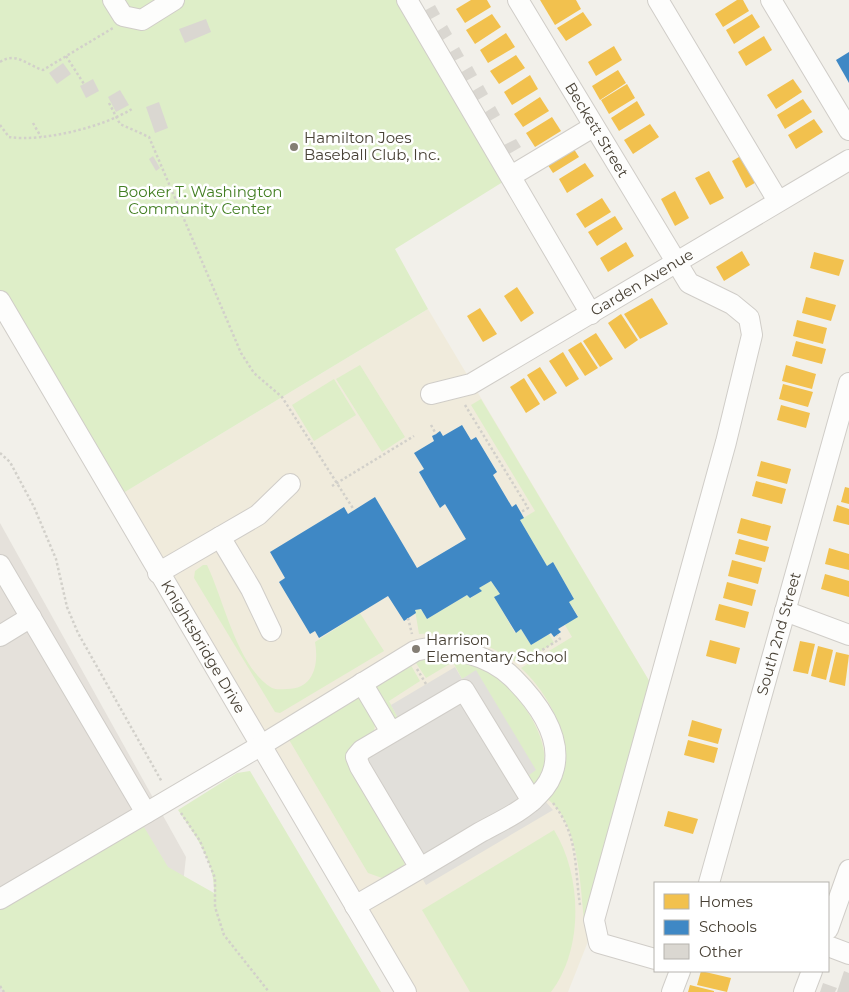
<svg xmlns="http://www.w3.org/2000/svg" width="849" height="992" viewBox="0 0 849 992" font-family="Montserrat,sans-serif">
  <rect width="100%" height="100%" fill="#f2f0ea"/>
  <!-- industrial -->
  <polygon fill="#e5e1db" points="0,523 186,857 171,992 0,992"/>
  <!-- education -->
  <polygon fill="#f0ebdc" points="428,309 657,694 591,934 568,992 406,992 115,498"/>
  <!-- green -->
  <g fill="#deeec8">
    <polygon points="0,0 400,0 506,180 395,249 428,309 115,498 0,301"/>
    <polygon points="360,365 405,437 382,452 336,379"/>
    <polygon points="334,379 356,415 314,441 292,405"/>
    <path d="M481,399L657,694L594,920L585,927C580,890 581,823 547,799C586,762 554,698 521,668L572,637L565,625L578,616L569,602L573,597L553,562L547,566L520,520L535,511L471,405Z"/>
    <path d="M203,565H207C224,600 237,667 272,688C276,690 282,689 287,689C314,689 319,664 315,642L360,613L384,651L280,713L275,712L194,578L195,571Z"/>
    <path d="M491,581L500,594L495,598L515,633L521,629L531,645L549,634L554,643L519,664C484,642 461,631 419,634L415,610L421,609L427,619L467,595L471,598L481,591L479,588Z"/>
    <path d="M441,654C455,659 471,662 485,669C516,684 569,758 532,787L524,778L535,770L476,671L462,679L453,662L426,678L414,660Z"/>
    <polygon points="409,662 420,681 389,701 398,718 392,721 375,690 378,681"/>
    <polygon points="351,697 360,699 375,725 374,731 406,858 404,865 382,878 368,873 288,738"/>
    <path d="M250,771L381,992H4L0,986V906L144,827L168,867L214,893C215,861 195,835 178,810L237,773Z"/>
    <path d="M554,830C582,875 584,949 551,992H470L422,910Z"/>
  </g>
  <!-- parking -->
  <polygon fill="#e1dfda" points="455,667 462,679 476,670 536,770 525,778 553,810 426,885 351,750 398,718 391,705"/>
  <!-- homes -->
  <g fill="#f2c14e">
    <polygon points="471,0 487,0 491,7 465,23 456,9"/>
    <polygon points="540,0 576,0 581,9 555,25"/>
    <polygon points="737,0 743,0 749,11 723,27 715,14"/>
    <polygon points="583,12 592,25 566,41 557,28"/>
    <polygon points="492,14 501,27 475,44 466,30"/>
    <polygon points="752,14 760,27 734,44 726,30"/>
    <polygon points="506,33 515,47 488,63 480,50"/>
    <polygon points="764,36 772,50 746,66 738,52"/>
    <polygon points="614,46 622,60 596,76 588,62"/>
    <polygon points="516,55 525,68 499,84 490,71"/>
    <polygon points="618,70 626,83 600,100 592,86"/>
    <polygon points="530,75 538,89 512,105 504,92"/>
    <polygon points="793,79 802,92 776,109 767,95"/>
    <polygon points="627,84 635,98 609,114 601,100"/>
    <polygon points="540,97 549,111 523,127 514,114"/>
    <polygon points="803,99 812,112 785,129 777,115"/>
    <polygon points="637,101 645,115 619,131 611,118"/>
    <polygon points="552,117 561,131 535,147 526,133"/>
    <polygon points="814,119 823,132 796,149 788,135"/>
    <polygon points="650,124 659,137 633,154 624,140"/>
    <polygon points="570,143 579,157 553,173 544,159"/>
    <polygon points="746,153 760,180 746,188 732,161"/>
    <polygon points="585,163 594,176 567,193 559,179"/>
    <polygon points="709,171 724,198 710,205 695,178"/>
    <polygon points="675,191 689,218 675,226 661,199"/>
    <polygon points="602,198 611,212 585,228 576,214"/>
    <polygon points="615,216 623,229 597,246 588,232"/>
    <polygon points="626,242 634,256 608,272 600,258"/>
    <polygon points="742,251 750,265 724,281 716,267"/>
    <polygon points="814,252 844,260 839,276 810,268"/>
    <polygon points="517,287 534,313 521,322 504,296"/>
    <polygon points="806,297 836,305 831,321 802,313"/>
    <polygon points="652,298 668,324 640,339 624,314"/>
    <polygon points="480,308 497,334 483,342 467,316"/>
    <polygon points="621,314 638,340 625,349 608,323"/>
    <polygon points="797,320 827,328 823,344 793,336"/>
    <polygon points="596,333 613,359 600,367 583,341"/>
    <polygon points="796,341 826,349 822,364 792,356"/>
    <polygon points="581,342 598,368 585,376 568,350"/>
    <polygon points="563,352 579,379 566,387 549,361"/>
    <polygon points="786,365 816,374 812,389 782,381"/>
    <polygon points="540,367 557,393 544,401 527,375"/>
    <polygon points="524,378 540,404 526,413 510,387"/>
    <polygon points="783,384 813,392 808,407 779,399"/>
    <polygon points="781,405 810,413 806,428 777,420"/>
    <polygon points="761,461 791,469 787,484 757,476"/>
    <polygon points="756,481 786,489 782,504 752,496"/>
    <polygon points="845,487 849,488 849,504 841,502"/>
    <polygon points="837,505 849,509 849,525 833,521"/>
    <polygon points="741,518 771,526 767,541 737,533"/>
    <polygon points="739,539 769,547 765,562 735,554"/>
    <polygon points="829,548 849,554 849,570 825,564"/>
    <polygon points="732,560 762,568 758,584 728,576"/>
    <polygon points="825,574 849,581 849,597 821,589"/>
    <polygon points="727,582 756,590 752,606 723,598"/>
    <polygon points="719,604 749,612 745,628 715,620"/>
    <polygon points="710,640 740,648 736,664 706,656"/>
    <polygon points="800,641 815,644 808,674 793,671"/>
    <polygon points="818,646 833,650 826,680 811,676"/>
    <polygon points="836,652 849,655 845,686 829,682"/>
    <polygon points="692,720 722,729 718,744 688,736"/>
    <polygon points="688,740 718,748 714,763 684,755"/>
    <polygon points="668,811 698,819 693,834 664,826"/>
    <polygon points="701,971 731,978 727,992 697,985"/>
    <polygon points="690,985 714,991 714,992 688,992"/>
  </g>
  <!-- schools -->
  <g fill="#3f88c5">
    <polygon points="849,52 849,83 836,60"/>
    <polygon points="462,425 471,440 476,437 497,472 493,475 512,507 516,504 524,518 520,520 547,566 553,562 574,599 569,602 578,617 558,629 561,632 554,637 551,633 531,645 521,629 516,633 494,597 500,594 491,581 479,588 482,591 470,598 467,595 427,619 421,609 415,610 416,613 404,621 388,596 319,638 315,631 310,634 279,582 285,578 270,552 344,507 348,514 375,497 417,568 466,539 445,504 440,508 419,472 424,469 414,453 434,441 432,436 436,434 440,431 443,436"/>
  </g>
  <!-- building -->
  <g fill="#dad7d1">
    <polygon points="435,5 440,14 429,20 424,11"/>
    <polygon points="206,19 211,32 185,43 179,29"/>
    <polygon points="447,25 452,34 441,41 436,32"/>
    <polygon points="459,47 464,56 452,62 447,54"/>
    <polygon points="63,63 71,74 57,84 49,73"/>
    <polygon points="472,66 477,75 466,81 460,73"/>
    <polygon points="93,79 99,91 86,98 80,86"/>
    <polygon points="483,85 488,94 476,101 471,92"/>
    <polygon points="120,90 129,105 116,112 108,97"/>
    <polygon points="159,102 168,128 155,133 146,107"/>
    <polygon points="495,106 500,115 488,122 484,113"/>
    <polygon points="516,139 521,147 509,154 504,145"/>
    <polygon points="153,156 160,168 156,171 149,159"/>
    <polygon points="844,971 849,973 849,992 837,992"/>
    <polygon points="823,983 837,988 835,992 820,992"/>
  </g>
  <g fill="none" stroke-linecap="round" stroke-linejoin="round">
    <!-- minor casing -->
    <g stroke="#d0cdc8" stroke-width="22">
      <g id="minor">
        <polyline points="113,0 123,16 142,20 174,0"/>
        <polyline points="407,0 591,314"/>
        <path id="s1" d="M518,0L689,283L732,304L749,318L752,335L726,442L594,920L599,943L655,959"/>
        <polyline points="658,0 778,201"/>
        <polyline points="771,0 849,130"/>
        <polyline points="511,176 593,127"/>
        <path id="s2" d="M0,301L406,992"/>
        <path id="s3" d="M431,394L471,384L849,160"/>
        <polyline points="220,537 251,589 271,631"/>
        <polyline points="0,565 146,813"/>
        <polyline points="158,573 258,515 290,484"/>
        <polyline points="785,611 849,635"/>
        <polyline points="0,636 31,617"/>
        <polyline points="362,683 391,732"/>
        <polyline points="420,868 360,767 356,757 362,750 464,690 532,801"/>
        <path id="s4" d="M709,883L849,383"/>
        <path d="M0,899L260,746L415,651C445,642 491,656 513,678C535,700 562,734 554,768C552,777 546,787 539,794C524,811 499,822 479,833C438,858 397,882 355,906"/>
        <polyline points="828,929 849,870"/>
        <polyline points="828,946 849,954"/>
        <polyline points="672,992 680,971"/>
        <polyline points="804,992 812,971"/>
      </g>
    </g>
    <!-- path -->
    <g stroke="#d2d0ca" stroke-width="2.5" stroke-dasharray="2.5 2.5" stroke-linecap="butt">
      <polyline points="66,56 84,84"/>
      <path d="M0,62C17,51 28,66 43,70L113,28"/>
      <polyline points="109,103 120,124 149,137 241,353 254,373 282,397 354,510"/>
      <polyline points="33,123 41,137"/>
      <path d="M0,125L9,137C43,142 103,127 132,109"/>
      <polyline points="465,405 528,508 521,512"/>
      <polyline points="431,425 436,434"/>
      <polyline points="0,453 10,462 34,507 56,559 67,607 78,633 162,782"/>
      <polyline points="332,486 414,436"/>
      <polyline points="408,618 412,634"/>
      <polyline points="521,663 560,639 557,635"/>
      <polyline points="417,669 426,684"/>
      <path d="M553,803C579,837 574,865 580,905"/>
      <polyline points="181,813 200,841 215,878 215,907 224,935 269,992"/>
      <polyline points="0,986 4,992"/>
    </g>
    <!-- minor -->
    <use href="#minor" stroke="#fdfdfc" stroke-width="20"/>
  </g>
  <!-- markers -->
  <g fill="#847e74" stroke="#fff" stroke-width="2">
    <circle cx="294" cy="147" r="5"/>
    <circle cx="416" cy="649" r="5"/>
  </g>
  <g text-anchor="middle" stroke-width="5" stroke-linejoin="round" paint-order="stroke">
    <!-- street labels -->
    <g font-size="15" fill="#484135" stroke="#fff">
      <text dy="5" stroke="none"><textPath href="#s1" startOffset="152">Beckett Street</textPath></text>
      <text dy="5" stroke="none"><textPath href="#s3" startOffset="240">Garden Avenue</textPath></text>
      <text dy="5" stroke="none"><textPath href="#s4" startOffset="259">South 2nd Street</textPath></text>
      <text dy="5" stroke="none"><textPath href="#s2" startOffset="401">Knightsbridge Drive</textPath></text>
    </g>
    <!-- poi labels -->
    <g font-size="15" fill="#484135" stroke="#fff" text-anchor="start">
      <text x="304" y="143">Hamilton Joes<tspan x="304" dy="17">Baseball Club, Inc.</tspan></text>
      <text x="426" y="645">Harrison<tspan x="426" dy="17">Elementary School</tspan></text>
    </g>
    <!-- park labels -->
    <g font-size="15" fill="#437f23" stroke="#fff">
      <text x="200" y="197">Booker T. Washington<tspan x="200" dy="17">Community Center</tspan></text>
    </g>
  </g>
  <!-- legend -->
  <rect x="654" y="882" width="175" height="90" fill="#ffffff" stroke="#b6b3ae"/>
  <rect x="664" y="894" width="25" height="15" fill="#f2c14e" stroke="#b6b3ae"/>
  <text x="699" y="907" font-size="15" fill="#484135">Homes</text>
  <rect x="664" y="920" width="25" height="15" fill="#3f88c5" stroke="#b6b3ae"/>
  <text x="699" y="932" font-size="15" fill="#484135">Schools</text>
  <rect x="664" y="944" width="25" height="15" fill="#dad7d1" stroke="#b6b3ae"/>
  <text x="699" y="957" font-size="15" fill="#484135">Other</text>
</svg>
